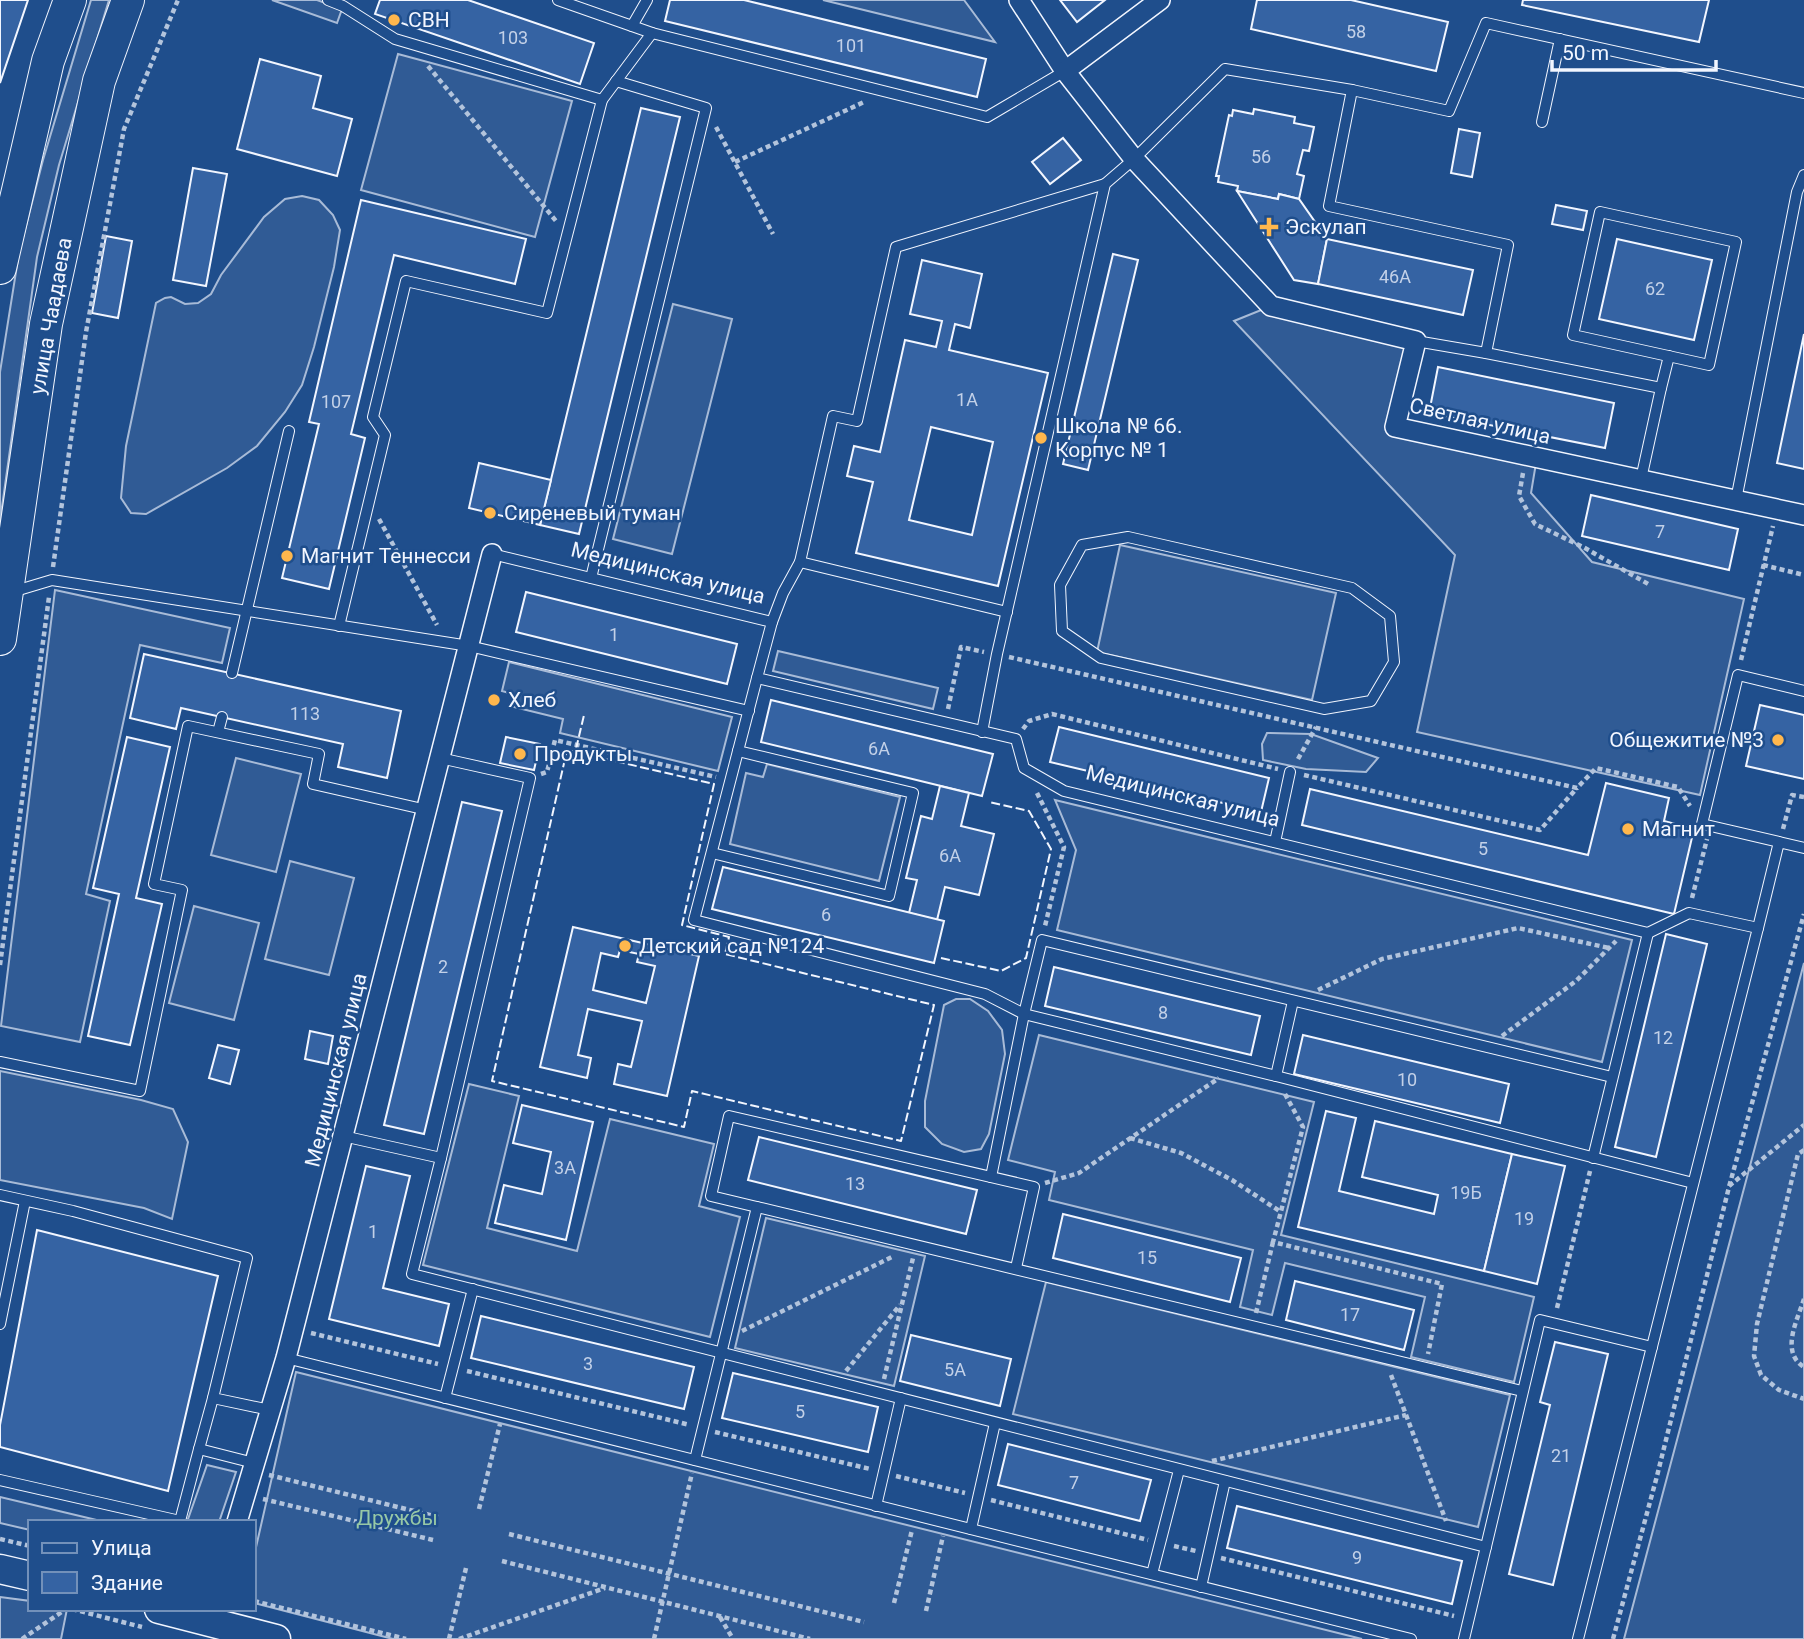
<svg xmlns="http://www.w3.org/2000/svg" width="1804" height="1639" viewBox="0 0 1804 1639" font-family="Roboto,sans-serif">
  <rect width="100%" height="100%" fill="#1f4e8c"/>
  <!-- built -->
  <g fill="#305b95" stroke="#a8bbd7" stroke-width="2">
    <polygon points="91,0 109,0 59,165 37,257 0,521 0,372 19,253 43,160"/>
    <polygon points="272,0 317,0 342,9 337,23"/>
    <polygon points="823,0 964,0 995,42"/>
    <polygon points="398,54 572,101 535,237 361,190"/>
    <polygon points="302,196 319,200 333,215 340,230 334,267 314,347 302,385 285,412 257,446 227,468 146,514 131,513 121,498 126,446 156,303 165,298 171,297 185,304 198,303 211,294 221,275 264,217 285,199"/>
    <polygon points="673,304 732,319 672,554 613,539"/>
    <polygon points="1271,306 1416,341 1395,427 1537,457 1531,493 1592,562 1744,599 1700,795 1417,732 1455,555 1234,321"/>
    <polygon points="1120,545 1336,593 1312,700 1097,652"/>
    <polygon points="55,590 230,628 222,663 140,645 86,894 110,901 80,1042 1,1026"/>
    <polygon points="778,651 938,688 933,709 773,671"/>
    <polygon points="509,662 732,717 718,771 560,733 563,719 514,707 516,695 502,691"/>
    <polygon points="1267,733 1311,734 1378,758 1366,772 1306,769 1263,760 1262,744"/>
    <polygon points="236,758 301,774 276,872 211,855"/>
    <polygon points="767,764 900,797 879,881 730,844 746,773 763,777"/>
    <polygon points="1055,800 1632,940 1602,1062 1057,930 1076,850"/>
    <polygon points="290,861 354,878 329,975 265,959"/>
    <polygon points="194,906 259,923 234,1020 169,1003"/>
    <polygon points="1804,963 1804,1639 1624,1639"/>
    <polygon points="956,999 970,999 988,1011 1002,1030 1005,1054 989,1134 981,1149 964,1152 942,1144 925,1127 925,1101 944,1005"/>
    <polygon points="1039,1035 1314,1102 1281,1235 1534,1297 1514,1382 1411,1357 1425,1297 1285,1263 1272,1315 1240,1307 1253,1250 1049,1200 1055,1172 1008,1160"/>
    <polygon points="0,1071 141,1100 173,1109 188,1142 172,1219 144,1208 0,1180"/>
    <polygon points="469,1084 519,1096 487,1228 577,1251 610,1119 714,1144 699,1206 740,1217 710,1337 423,1265"/>
    <polygon points="766,1218 925,1256 894,1386 735,1348"/>
    <polygon points="1046,1282 1510,1395 1478,1527 1013,1414"/>
    <polygon points="296,1372 1362,1639 393,1639 254,1603 254,1556"/>
    <polygon points="207,1465 236,1472 219,1522 187,1522"/>
    <polygon points="0,1497 105,1522 30,1522 30,1530 0,1523"/>
    <polygon points="0,1597 30,1601 30,1609 67,1609 61,1639 0,1639"/>
  </g>
  <!-- building -->
  <g fill="#3563a3" stroke="#f2f6ff" stroke-width="2" fill-rule="evenodd">
    <polygon points="0,0 28,0 0,83"/>
    <polygon points="380,0 468,0 594,43 580,84 375,14"/>
    <polygon points="670,0 744,0 986,59 977,97 665,21"/>
    <polygon points="1060,0 1105,0 1077,22"/>
    <polygon points="1257,0 1351,0 1448,22 1436,71 1251,29"/>
    <polygon points="1523,0 1709,0 1699,42 1522,5"/>
    <polygon points="260,59 321,76 313,108 352,119 337,176 237,149"/>
    <polygon points="641,108 680,117 579,534 540,525"/>
    <polygon points="1254,109 1295,117 1294,123 1314,127 1309,151 1303,150 1297,174 1304,176 1299,199 1279,194 1278,199 1237,191 1238,186 1218,182 1219,176 1216,176 1229,115 1232,116 1233,110 1253,114"/>
    <polygon points="1459,129 1480,133 1472,177 1451,173"/>
    <polygon points="1063,138 1081,160 1050,184 1032,162"/>
    <polygon points="193,168 227,174 206,286 173,280"/>
    <polygon points="1237,191 1278,199 1279,194 1299,199 1327,239 1318,284 1294,280"/>
    <polygon points="361,200 526,239 515,284 394,255 351,434 365,438 329,589 282,578 319,424 309,422"/>
    <polygon points="1556,205 1587,211 1583,230 1552,224"/>
    <polygon points="106,236 132,241 118,318 92,313"/>
    <polygon points="1327,239 1473,270 1463,315 1318,284"/>
    <polygon points="1617,239 1712,260 1694,340 1599,319"/>
    <polygon points="1113,254 1138,260 1088,470 1063,464"/>
    <path d="M922,260L982,274L970,328L955,324L949,350L1048,373L998,586L856,553L873,482L847,476L854,446L880,452L905,340L936,347L942,321L910,314ZM931,427L993,442L972,535L909,520Z"/>
    <polygon points="1804,334 1804,469 1777,463"/>
    <polygon points="1438,367 1614,403 1605,448 1429,413"/>
    <polygon points="479,463 551,480 540,525 469,508"/>
    <polygon points="1591,495 1738,529 1729,570 1582,536"/>
    <polygon points="526,592 737,644 727,684 516,632"/>
    <polygon points="144,654 401,711 387,778 338,767 343,744 181,708 176,729 130,718"/>
    <polygon points="771,700 993,754 982,796 761,742"/>
    <polygon points="1760,705 1804,715 1804,779 1746,766"/>
    <polygon points="1059,727 1269,778 1261,812 1050,762"/>
    <polygon points="127,737 170,747 136,898 162,904 130,1045 88,1036 119,894 93,888"/>
    <polygon points="506,737 540,744 534,770 500,763"/>
    <polygon points="1606,783 1669,798 1664,821 1694,829 1674,914 1302,825 1310,789 1588,855"/>
    <polygon points="940,786 969,793 961,826 994,834 979,895 945,887 937,920 909,913 917,880 906,878 921,816 932,819"/>
    <polygon points="462,802 502,811 424,1134 384,1125"/>
    <polygon points="723,867 944,921 934,963 712,909"/>
    <path d="M573,927L699,956L667,1096L614,1084L618,1064L631,1067L642,1021L588,1009L578,1055L591,1058L587,1078L540,1067ZM620,950L639,954L637,962L655,966L646,1003L593,990L601,953L618,957Z"/>
    <polygon points="1666,934 1707,944 1656,1157 1615,1147"/>
    <polygon points="1054,967 1260,1016 1251,1055 1045,1006"/>
    <polygon points="310,1031 333,1036 328,1064 305,1059"/>
    <polygon points="1303,1035 1509,1084 1500,1123 1294,1074"/>
    <polygon points="218,1045 239,1050 230,1084 209,1078"/>
    <polygon points="522,1105 593,1122 566,1240 495,1223 504,1185 542,1194 551,1152 513,1143"/>
    <polygon points="1326,1111 1356,1118 1339,1191 1434,1214 1438,1195 1362,1177 1375,1121 1512,1154 1484,1271 1298,1227"/>
    <polygon points="759,1137 977,1190 966,1234 748,1180"/>
    <polygon points="1512,1154 1565,1166 1537,1284 1484,1271"/>
    <polygon points="366,1166 410,1176 383,1288 449,1304 439,1346 329,1319"/>
    <polygon points="1063,1214 1241,1258 1230,1302 1053,1258"/>
    <polygon points="37,1230 218,1276 168,1491 0,1447 0,1425"/>
    <polygon points="1295,1281 1414,1310 1404,1350 1286,1320"/>
    <polygon points="481,1316 694,1367 684,1409 471,1358"/>
    <polygon points="911,1335 1011,1359 1000,1406 900,1381"/>
    <polygon points="1555,1342 1608,1354 1553,1585 1509,1574 1550,1405 1540,1402"/>
    <polygon points="733,1373 878,1407 868,1452 722,1418"/>
    <polygon points="1008,1444 1151,1480 1140,1521 998,1485"/>
    <polygon points="1237,1506 1462,1561 1452,1604 1227,1548"/>
  </g>
  <g fill="none" stroke-linecap="round" stroke-linejoin="round">
    <!-- service casing -->
    <g stroke="#f2f6ff" stroke-width="12">
      <g id="service">
        <polyline points="328,0 343,6 395,39 602,100 547,313 406,281 373,417 385,435 339,626"/>
        <polyline points="558,0 652,33 602,100"/>
        <polyline points="632,26 647,0"/>
        <polyline points="652,33 987,117 1065,71"/>
        <polyline points="1352,90 1449,111 1486,23 1804,93"/>
        <polyline points="1542,122 1560,39"/>
        <polygon points="1600,212 1736,242 1709,365 1573,335"/>
        <polyline points="1416,341 1486,353"/>
        <polyline points="1661,388 1669,356"/>
        <polyline points="1736,500 1797,192 1804,175"/>
        <polygon points="1128,537 1352,588 1390,616 1394,662 1371,701 1324,709 1101,658 1062,631 1060,585 1082,545"/>
        <polyline points="492,554 772,622 757,678 1016,739 1024,768 1064,791 1648,933 1689,913 1758,928 1779,842 1804,848"/>
        <polyline points="591,578 706,108 616,81"/>
        <polyline points="12,592 52,580 469,646 749,711"/>
        <polyline points="1007,612 800,562 833,416 857,421 896,247 1105,184"/>
        <polyline points="772,622 783,593 800,562"/>
        <polyline points="232,673 289,431"/>
        <polyline points="757,678 694,920 985,994 1024,1014 1276,1076 1693,1183"/>
        <polyline points="218,732 222,717"/>
        <polyline points="982,732 997,654 1105,184 1134,159 1225,69 1352,90 1329,206 1508,245 1486,353 1661,388 1641,479"/>
        <polyline points="1275,842 1290,772"/>
        <polyline points="1779,842 1702,824 1738,675 1804,691"/>
        <polyline points="712,853 889,896 913,793 738,751"/>
        <polyline points="0,1062 140,1091 182,890 154,884 188,726 319,754 313,784 427,810"/>
        <polyline points="1276,1076 1293,1001"/>
        <polyline points="343,1136 441,1158 530,778 440,758"/>
        <polyline points="441,1158 412,1274 1486,1547"/>
        <polyline points="1593,1158 1648,933"/>
        <polyline points="991,1177 1024,1014 1042,940 1612,1077"/>
        <polyline points="0,1195 73,1211 247,1258 213,1398 270,1410"/>
        <polyline points="757,1207 711,1196 729,1116 1034,1187 1016,1268"/>
        <polyline points="0,1324 25,1201"/>
        <polyline points="286,1358 1411,1639"/>
        <polyline points="213,1398 199,1449 254,1463"/>
        <polyline points="445,1398 473,1289"/>
        <polyline points="695,1460 757,1207 1522,1391"/>
        <polyline points="0,1480 180,1521 199,1449"/>
        <polyline points="876,1506 901,1398"/>
        <polyline points="971,1529 995,1423"/>
        <polyline points="1152,1574 1179,1470"/>
        <polyline points="1201,1587 1225,1481"/>
        <polyline points="1464,1639 1540,1320 1652,1347"/>
        <polyline points="1578,1639 1758,928"/>
      </g>
    </g>
    <!-- minor casing -->
    <g stroke="#f2f6ff" stroke-width="22">
      <g id="minor">
        <polyline points="1019,0 1065,71 1134,159 1271,306 1416,341 1395,427 1804,515"/>
        <polyline points="1065,71 1160,0"/>
        <polyline points="237,1522 286,1358 492,554"/>
      </g>
    </g>
    <!-- secondary casing -->
    <g stroke="#f2f6ff" stroke-width="31">
      <g id="secondary">
        <polyline points="0,1569 30,1576"/>
        <polyline points="159,1609 276,1639"/>
      </g>
    </g>
    <!-- primary casing -->
    <g stroke="#f2f6ff" stroke-width="34">
      <g id="primary">
        <polyline points="0,268 48,61 70,0"/>
        <polyline points="0,639 46,324 99,81 128,0"/>
      </g>
    </g>
    <!-- path -->
    <g stroke="#b3c4dc" stroke-width="4.5" stroke-dasharray="5 3.5" stroke-linecap="butt">
      <polyline points="428,66 556,221"/>
      <polyline points="716,127 773,234"/>
      <polyline points="735,162 864,102"/>
      <polyline points="1523,473 1519,496 1535,524 1583,547 1650,585"/>
      <polyline points="379,519 437,625"/>
      <polyline points="1763,565 1804,575"/>
      <polyline points="53,567 86,332 124,129 178,0"/>
      <polyline points="1009,657 1577,788 1596,768 1678,787 1690,806"/>
      <polyline points="1741,660 1773,526"/>
      <polyline points="948,709 961,647 984,652"/>
      <polyline points="1023,729 1029,721 1052,714 1278,769"/>
      <polyline points="1298,759 1316,727"/>
      <polyline points="541,774 547,772 555,740 716,777"/>
      <polyline points="1304,775 1540,830 1577,788"/>
      <polyline points="1037,793 1064,847 1045,926"/>
      <polyline points="1783,829 1792,795 1804,797"/>
      <polyline points="1692,898 1707,839"/>
      <polyline points="0,965 49,597"/>
      <polyline points="1318,990 1382,959 1518,928 1609,948"/>
      <polyline points="1502,1036 1576,981 1616,941"/>
      <polyline points="1285,1094 1303,1127 1273,1242 1442,1284 1428,1354"/>
      <polyline points="1130,1138 1181,1153 1232,1180 1281,1212"/>
      <polyline points="1804,1150 1798,1154 1757,1324 1754,1356 1761,1375 1779,1390 1804,1399"/>
      <polyline points="1045,1183 1079,1173 1219,1078"/>
      <polyline points="1729,1186 1804,1125"/>
      <path d="M1804,1299C1797,1321 1780,1352 1804,1367"/>
      <polyline points="1557,1308 1590,1171"/>
      <polyline points="1256,1313 1273,1242"/>
      <polyline points="742,1331 894,1256"/>
      <polyline points="311,1333 438,1364"/>
      <polyline points="467,1371 690,1425"/>
      <polyline points="846,1371 900,1305"/>
      <polyline points="1391,1375 1446,1521"/>
      <polyline points="884,1379 913,1258"/>
      <polyline points="715,1432 870,1469"/>
      <polyline points="1212,1461 1406,1415"/>
      <polyline points="269,1475 438,1517"/>
      <polyline points="896,1476 965,1493"/>
      <polyline points="263,1499 433,1540"/>
      <polyline points="991,1500 1148,1540"/>
      <polyline points="479,1509 500,1424"/>
      <polyline points="509,1534 864,1622"/>
      <polyline points="0,1539 30,1546"/>
      <polyline points="1174,1546 1196,1551"/>
      <polyline points="1221,1558 1454,1616"/>
      <polyline points="502,1561 810,1639"/>
      <polyline points="254,1601 406,1639"/>
      <polyline points="894,1603 912,1530"/>
      <polyline points="72,1609 142,1627"/>
      <polyline points="926,1611 943,1536"/>
      <polyline points="720,1617 733,1639"/>
      <polyline points="22,1639 66,1609"/>
      <polyline points="449,1639 466,1568"/>
      <polyline points="459,1639 605,1588"/>
      <polyline points="654,1639 692,1473"/>
      <polyline points="1613,1639 1657,1476 1729,1187 1804,914"/>
    </g>
    <!-- service -->
    <use href="#service" stroke="#1f4e8c" stroke-width="10"/>
    <!-- minor -->
    <use href="#minor" stroke="#1f4e8c" stroke-width="19"/>
    <!-- secondary -->
    <use href="#secondary" stroke="#1f4e8c" stroke-width="28"/>
    <!-- primary -->
    <use href="#primary" stroke="#1f4e8c" stroke-width="32"/>
    <!-- fence -->
    <g stroke="#f2f6ff" stroke-width="2" stroke-dasharray="9 3.5" stroke-linecap="butt">
      <polyline points="576,749 584,715"/>
      <polygon points="567,750 714,784 682,925 729,937 725,954 934,1005 901,1141 692,1091 684,1127 492,1081"/>
      <polyline points="941,958 1001,971 1026,958 1051,849 1029,811 989,802"/>
    </g>
  </g>
  <!-- markers -->
  <g fill="#ffb74d" stroke="#1f4e8c" stroke-width="2.5">
    <circle cx="394" cy="20" r="7"/>
    <path d="M1265.5 216.5h7v7h7v7h-7v7h-7v-7h-7v-7h7z"/>
    <circle cx="1041" cy="438" r="7"/>
    <circle cx="490" cy="513" r="7"/>
    <circle cx="287" cy="556" r="7"/>
    <circle cx="494" cy="700" r="7"/>
    <circle cx="1778" cy="740" r="7"/>
    <circle cx="520" cy="754" r="7"/>
    <circle cx="1628" cy="829" r="7"/>
    <circle cx="625" cy="946" r="7"/>
  </g>
  <g text-anchor="middle" stroke-width="5" stroke-linejoin="round" paint-order="stroke">
    <!-- number labels -->
    <g font-size="18" fill="#c3d1e8">
      <text x="1356" y="38">58</text>
      <text x="513" y="44">103</text>
      <text x="851" y="52">101</text>
      <text x="1261" y="163">56</text>
      <text x="1395" y="283">46А</text>
      <text x="1655" y="295">62</text>
      <text x="967" y="406">1А</text>
      <text x="336" y="408">107</text>
      <text x="1660" y="538">7</text>
      <text x="614" y="641">1</text>
      <text x="305" y="720">113</text>
      <text x="879" y="755">6А</text>
      <text x="1483" y="855">5</text>
      <text x="950" y="862">6А</text>
      <text x="826" y="921">6</text>
      <text x="443" y="973">2</text>
      <text x="1163" y="1019">8</text>
      <text x="1663" y="1044">12</text>
      <text x="1407" y="1086">10</text>
      <text x="565" y="1174">3А</text>
      <text x="855" y="1190">13</text>
      <text x="1466" y="1199">19Б</text>
      <text x="1524" y="1225">19</text>
      <text x="373" y="1238">1</text>
      <text x="1147" y="1264">15</text>
      <text x="1350" y="1321">17</text>
      <text x="588" y="1370">3</text>
      <text x="955" y="1376">5А</text>
      <text x="800" y="1418">5</text>
      <text x="1561" y="1462">21</text>
      <text x="1074" y="1489">7</text>
      <text x="1357" y="1564">9</text>
    </g>
    <!-- poi labels -->
    <g font-size="21" fill="#f2f6ff" stroke="#1f4e8c" text-anchor="start">
      <text x="408" y="27">СВН</text>
      <text x="1285" y="234">Эскулап</text>
      <text x="1055" y="433">Школа № 66.<tspan x="1055" dy="24">Корпус № 1</tspan></text>
      <text x="504" y="520">Сиреневый туман</text>
      <text x="301" y="563">Магнит Теннесси</text>
      <text x="508" y="707">Хлеб</text>
      <text x="1764" y="747" text-anchor="end">Общежитие №3</text>
      <text x="534" y="761">Продукты</text>
      <text x="1642" y="836">Магнит</text>
      <text x="639" y="953">Детский сад №124</text>
    </g>
    <!-- street labels -->
    <g font-size="21" fill="#f2f6ff" stroke="#1f4e8c">
      <text transform="translate(51 316) rotate(-80)" y="7">улица Чаадаева</text>
      <text transform="translate(1480 421) rotate(13)" y="7">Светлая улица</text>
      <text transform="translate(668 573) rotate(14)" y="7">Медицинская улица</text>
      <text transform="translate(1183 796) rotate(14)" y="7">Медицинская улица</text>
      <text transform="translate(336 1070) rotate(-76)" y="7">Медицинская улица</text>
    </g>
    <!-- park labels -->
    <g font-size="21" fill="#97c8a6" stroke="#1f4e8c">
      <text x="397" y="1525">Дружбы</text>
    </g>
  </g>
  <!-- legend -->
  <rect x="28" y="1520" width="228" height="91" fill="#1f4e8c" stroke="#7391ba" stroke-width="2"/>
  <rect x="42" y="1543" width="35" height="10" fill="#1f4e8c" stroke="#7391ba" stroke-width="2"/>
  <text x="91" y="1555" font-size="21" fill="#f2f6ff">Улица</text>
  <rect x="42" y="1572" width="35" height="21" fill="#3563a3" stroke="#7391ba" stroke-width="2"/>
  <text x="91" y="1590" font-size="21" fill="#f2f6ff">Здание</text>
  <!-- scale -->
  <path d="M1552 60v10h164v-10" fill="none" stroke="#f2f6ff" stroke-width="3.5"/>
  <text x="1562" y="60" font-size="21" fill="#f2f6ff" stroke="#1f4e8c" stroke-width="5" paint-order="stroke">50 m</text>
</svg>
